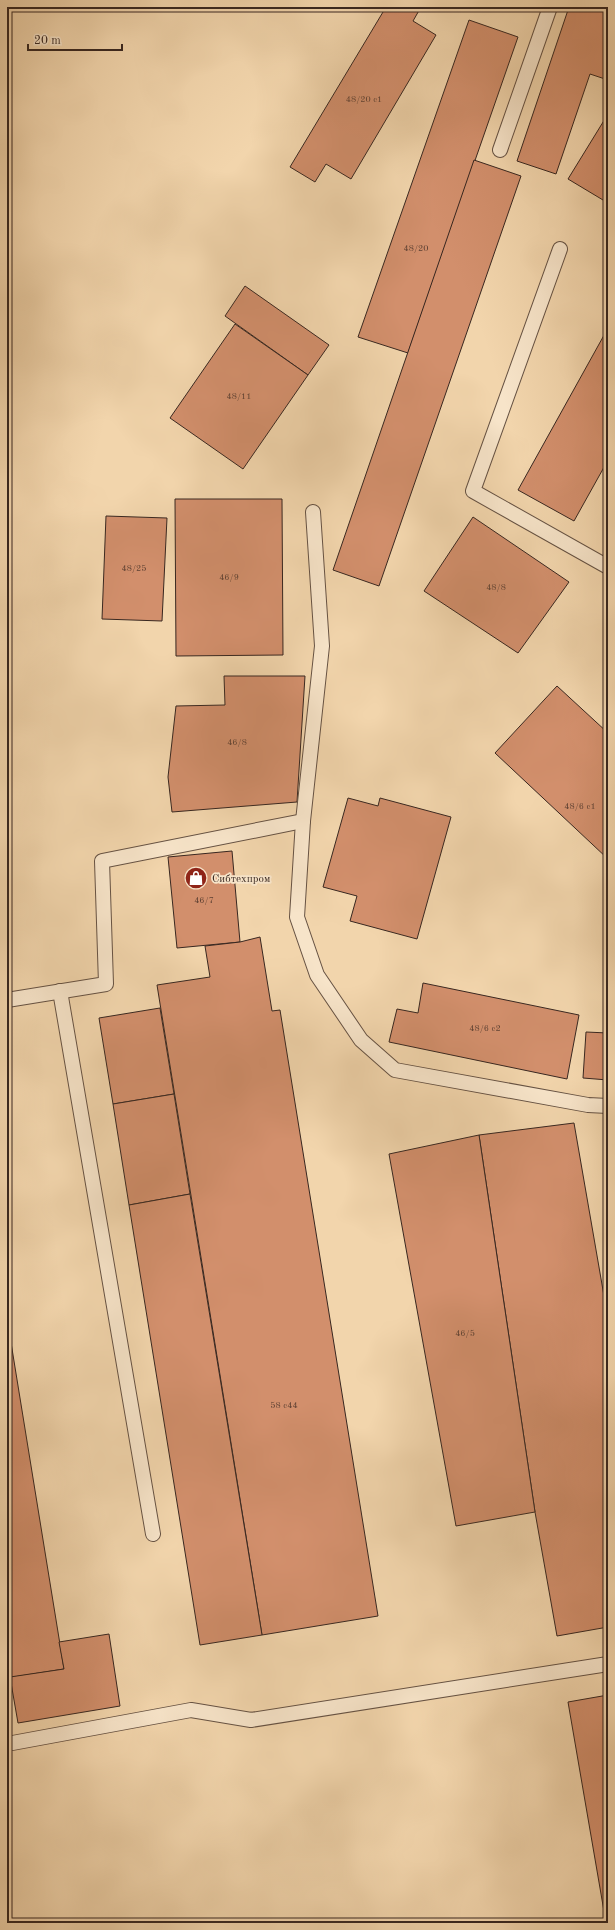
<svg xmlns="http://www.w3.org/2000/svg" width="615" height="1930" viewBox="0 0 615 1930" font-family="'Old Standard TT',serif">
  <rect width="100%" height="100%" fill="#f2d5ac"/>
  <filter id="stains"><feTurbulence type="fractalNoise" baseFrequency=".005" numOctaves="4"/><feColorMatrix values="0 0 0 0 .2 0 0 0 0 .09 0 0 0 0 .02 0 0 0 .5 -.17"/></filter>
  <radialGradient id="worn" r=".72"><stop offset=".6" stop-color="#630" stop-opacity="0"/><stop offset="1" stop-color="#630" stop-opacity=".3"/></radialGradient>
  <!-- building -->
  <g fill="#d28f6c" stroke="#382720">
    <polygon points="386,7 421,7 413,21 436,35 351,179 326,164 315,182 290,167"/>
    <polygon points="569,7 608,7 608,80 590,74 556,174 517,161"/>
    <polygon points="469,20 518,37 408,353 358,337"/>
    <polygon points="608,114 608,203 568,179"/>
    <polygon points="474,160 521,176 379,586 333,570"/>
    <polygon points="245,286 329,345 308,375 225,316"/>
    <polygon points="235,324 308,375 243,469 170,418"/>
    <polygon points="608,328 608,460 574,521 518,490"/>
    <polygon points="175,499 282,499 283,655 176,656"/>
    <polygon points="106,516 167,518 162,621 102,619"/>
    <polygon points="473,517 569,582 518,653 424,591"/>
    <polygon points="224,676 305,676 297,802 172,812 168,777 176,706 225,705"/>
    <polygon points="557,686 608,733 608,859 495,753"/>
    <polygon points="348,798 378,806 380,798 451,817 417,939 350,921 357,896 323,887"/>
    <polygon points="232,851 240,942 177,948 168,857"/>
    <polygon points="260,937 272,1011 280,1010 378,1616 262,1635 157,985 210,977 205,946 240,942"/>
    <polygon points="423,983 579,1015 567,1079 389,1042 397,1009 418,1013"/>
    <polygon points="160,1008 174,1094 113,1104 99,1018"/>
    <polygon points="586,1032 608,1033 608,1080 583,1078"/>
    <polygon points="174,1094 190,1194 129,1205 113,1104"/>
    <polygon points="574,1123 608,1319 608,1627 557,1636 535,1512 479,1135"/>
    <polygon points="479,1135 535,1512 456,1526 389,1154"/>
    <polygon points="190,1194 262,1635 200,1645 129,1205"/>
    <polygon points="7,1318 64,1669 7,1678"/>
    <polygon points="109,1634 120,1706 18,1723 10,1677 64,1669 59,1642"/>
    <polygon points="608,1695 608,1923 606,1923 568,1702"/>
  </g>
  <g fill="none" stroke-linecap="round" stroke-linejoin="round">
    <!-- service casing -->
    <g stroke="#665243" stroke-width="16">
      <g id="service">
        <polyline points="500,150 550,7"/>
        <polyline points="560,249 473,491 608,567"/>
        <polyline points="313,512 322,646 303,821 297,917 317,975 361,1040 395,1070 588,1105 608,1106"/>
        <polyline points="60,991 153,1534"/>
        <polyline points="7,1000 106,984 102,861 303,821"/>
        <polyline points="7,1744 191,1710 251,1720 608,1664"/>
      </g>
    </g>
    <!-- service -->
    <use href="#service" stroke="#f7e4c9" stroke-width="14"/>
  </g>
  <!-- icons -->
  <defs>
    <g id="shop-disc" transform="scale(1.15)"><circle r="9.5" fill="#8f2418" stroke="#f7e4c9"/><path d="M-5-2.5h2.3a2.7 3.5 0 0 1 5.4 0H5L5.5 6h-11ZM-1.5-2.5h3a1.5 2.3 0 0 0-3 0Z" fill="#fff"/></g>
  </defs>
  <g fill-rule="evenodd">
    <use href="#shop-disc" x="196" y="878"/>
  </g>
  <g text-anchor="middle" stroke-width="3.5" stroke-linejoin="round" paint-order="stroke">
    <!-- number labels -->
    <g font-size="9" fill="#5e4133">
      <text x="364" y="102">48/20 с1</text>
      <text x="416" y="251">48/20</text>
      <text x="239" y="399">48/11</text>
      <text x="134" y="571">48/25</text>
      <text x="229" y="580">46/9</text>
      <text x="496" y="590">48/8</text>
      <text x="237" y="745">46/8</text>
      <text x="580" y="809">48/6 с1</text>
      <text x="204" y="903">46/7</text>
      <text x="485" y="1031">48/6 с2</text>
      <text x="465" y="1336">46/5</text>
      <text x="284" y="1408">58 с44</text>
    </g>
    <!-- poi labels -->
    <g font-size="11" fill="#382720" stroke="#f7e4c9" text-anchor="start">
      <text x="212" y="882">Сибтехпром</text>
    </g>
  </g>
  <!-- margin -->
  <rect width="615" height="1930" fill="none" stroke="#f2d5ac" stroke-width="24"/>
  <rect x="8" y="8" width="599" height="1914" fill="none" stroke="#382720" stroke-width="2"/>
  <rect x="12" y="12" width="591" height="1906" fill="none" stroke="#382720"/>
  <!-- scale -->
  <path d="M28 44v6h94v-6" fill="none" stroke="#382720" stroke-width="2"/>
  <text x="34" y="44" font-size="12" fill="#382720" stroke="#f7e4c9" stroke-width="3" paint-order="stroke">20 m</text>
  <rect width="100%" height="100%" filter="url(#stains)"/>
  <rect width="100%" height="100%" fill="url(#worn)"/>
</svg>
